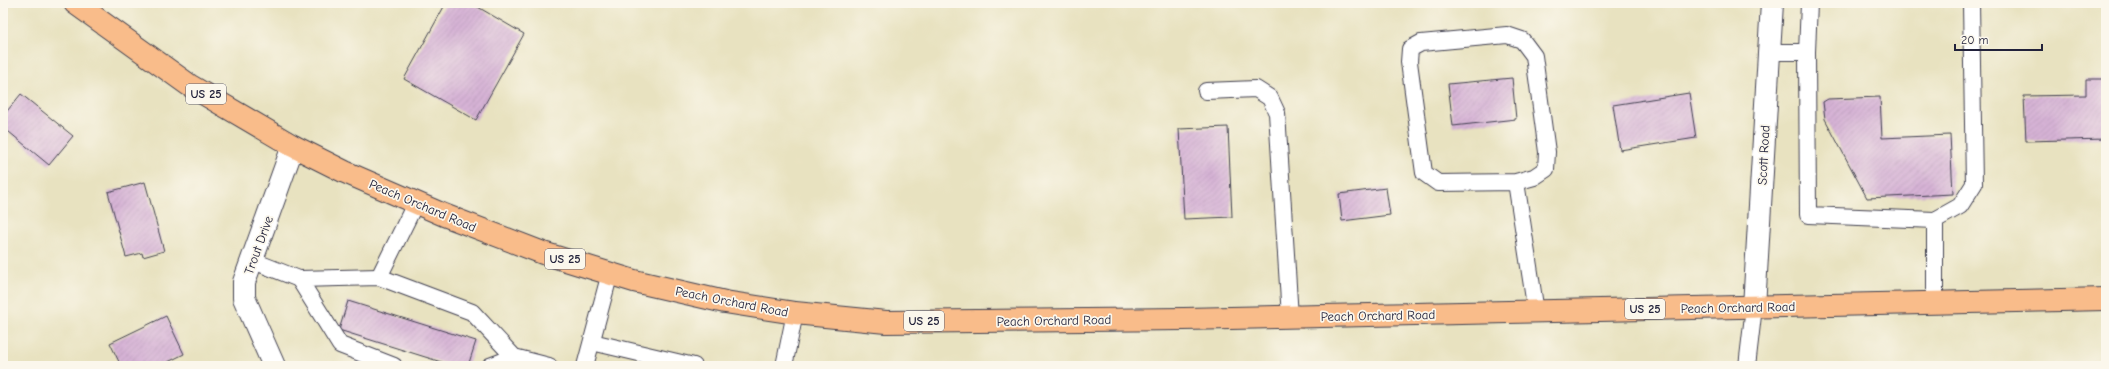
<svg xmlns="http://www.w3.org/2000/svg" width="2109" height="369" viewBox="0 0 2109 369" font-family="'Comic Neue',sans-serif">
  <defs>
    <pattern id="building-hatch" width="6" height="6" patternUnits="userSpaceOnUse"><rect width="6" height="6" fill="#d6b2d5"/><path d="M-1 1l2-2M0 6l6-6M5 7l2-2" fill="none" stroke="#b799b8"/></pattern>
  </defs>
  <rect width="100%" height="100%" fill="#fbf7ec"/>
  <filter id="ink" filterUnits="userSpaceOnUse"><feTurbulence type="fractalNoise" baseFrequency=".025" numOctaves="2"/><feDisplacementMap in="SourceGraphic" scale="8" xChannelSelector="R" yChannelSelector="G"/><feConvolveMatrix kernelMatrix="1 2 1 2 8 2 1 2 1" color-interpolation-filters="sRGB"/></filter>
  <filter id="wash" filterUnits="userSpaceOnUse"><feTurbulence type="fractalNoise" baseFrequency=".012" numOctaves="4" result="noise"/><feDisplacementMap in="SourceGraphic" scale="16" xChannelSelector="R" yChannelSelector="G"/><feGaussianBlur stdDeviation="0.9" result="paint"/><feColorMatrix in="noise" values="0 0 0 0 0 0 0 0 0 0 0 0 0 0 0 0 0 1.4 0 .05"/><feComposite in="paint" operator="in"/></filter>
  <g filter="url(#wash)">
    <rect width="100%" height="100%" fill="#e8e2c0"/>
    <g id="blocks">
      <!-- building -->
      <g fill="url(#building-hatch)">
        <polygon points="446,3 471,3 524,34 476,120 404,79"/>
        <polygon points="1512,78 1516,119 1453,126 1448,84"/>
        <polygon points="2086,79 2106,79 2106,139 2026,141 2024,96 2086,95"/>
        <polygon points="1689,93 1696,138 1620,150 1613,105"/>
        <polygon points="21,94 73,136 49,165 3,127 3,116"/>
        <polygon points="1880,97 1882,138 1950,135 1953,194 1867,198 1825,119 1823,102 1828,99"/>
        <polygon points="1228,127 1232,217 1184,219 1179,129"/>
        <polygon points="145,182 164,251 143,257 142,253 126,257 108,192"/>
        <polygon points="1386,188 1390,215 1342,221 1339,194"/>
        <polygon points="348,301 476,341 468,366 454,366 339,330"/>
        <polygon points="166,316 184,354 160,366 121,366 110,343"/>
      </g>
    </g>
  </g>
  <g filter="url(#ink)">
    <use href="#blocks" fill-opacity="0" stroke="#403f4f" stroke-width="1"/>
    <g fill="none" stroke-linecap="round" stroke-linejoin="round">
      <!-- service casing -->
      <g stroke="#403f4f" stroke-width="18">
        <g id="service">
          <polyline points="1809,3 1807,52 1808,215 1935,220 1960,206 1974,184 1971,3"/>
          <polyline points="1769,52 1807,52"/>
          <polyline points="1206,91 1256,89 1270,98 1277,113 1290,317"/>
          <polyline points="1516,182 1438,183 1424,173 1409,62 1410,49 1421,43 1507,35 1522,40 1534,56 1547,152 1546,169 1534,177 1516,182 1536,312"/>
          <polyline points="251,260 299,279"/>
          <polyline points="379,277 416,202"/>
          <polyline points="1935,303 1935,220"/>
          <polyline points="592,342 694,366"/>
          <polyline points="394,366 340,345 299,279 379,277 472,312 514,357 549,366"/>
          <polyline points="490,366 514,357"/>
          <polyline points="585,366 610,273"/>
          <polyline points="784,366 795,313"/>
          <polyline points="1747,366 1754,307"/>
        </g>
      </g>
      <!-- minor casing -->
      <g stroke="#403f4f" stroke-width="24">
        <g id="minor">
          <polyline points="1754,307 1772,3"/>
          <polyline points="274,366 244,298 244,282 293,146"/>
        </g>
      </g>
      <!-- primary casing -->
      <g stroke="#403f4f" stroke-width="24">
        <polyline id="primary" points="75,3 189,85 293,146 345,172 444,215 543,253 634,281 725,302 795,313 886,322 1184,319 2106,299"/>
      </g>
      <!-- service -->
      <use href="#service" stroke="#fff" stroke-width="16"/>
      <!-- minor -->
      <use href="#minor" stroke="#fff" stroke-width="22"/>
      <!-- primary -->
      <use href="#primary" stroke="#f9bc8a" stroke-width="22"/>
    </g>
  </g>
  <g text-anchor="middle" stroke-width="3.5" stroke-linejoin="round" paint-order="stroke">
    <!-- shield labels -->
    <g fill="#fbf7ec" stroke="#636270" stroke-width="1">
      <rect x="186" y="84" width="40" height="20" rx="3"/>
      <rect x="545" y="249" width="40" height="20" rx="3"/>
      <rect x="1625" y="299" width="40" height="20" rx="3"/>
      <rect x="904" y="311" width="40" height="20" rx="3"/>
    </g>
    <g font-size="12" font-weight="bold" fill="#22223b">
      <text x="206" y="98">US 25</text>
      <text x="565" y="263">US 25</text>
      <text x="1645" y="313">US 25</text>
      <text x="924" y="325">US 25</text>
    </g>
    <!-- street labels -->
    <g font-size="13" fill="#22223b" stroke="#fbf7ec">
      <text transform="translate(1763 155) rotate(-87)" y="5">Scott Road</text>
      <text transform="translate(423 205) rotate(23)" y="5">Peach Orchard Road</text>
      <text transform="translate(258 245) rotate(-70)" y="5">Trout Drive</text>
      <text transform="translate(732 301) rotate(11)" y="5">Peach Orchard Road</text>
      <text transform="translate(1738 307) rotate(-1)" y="5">Peach Orchard Road</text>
      <text transform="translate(1378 315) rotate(-1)" y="5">Peach Orchard Road</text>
      <text transform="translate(1054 320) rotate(-1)" y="5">Peach Orchard Road</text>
    </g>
  </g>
  <!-- margin -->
  <rect width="2109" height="369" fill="none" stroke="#fbf7ec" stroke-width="16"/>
  <!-- scale -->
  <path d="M1955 44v6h87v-6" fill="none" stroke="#22223b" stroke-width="2"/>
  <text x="1961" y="44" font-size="12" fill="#22223b" stroke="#fbf7ec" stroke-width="3" paint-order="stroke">20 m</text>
</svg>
